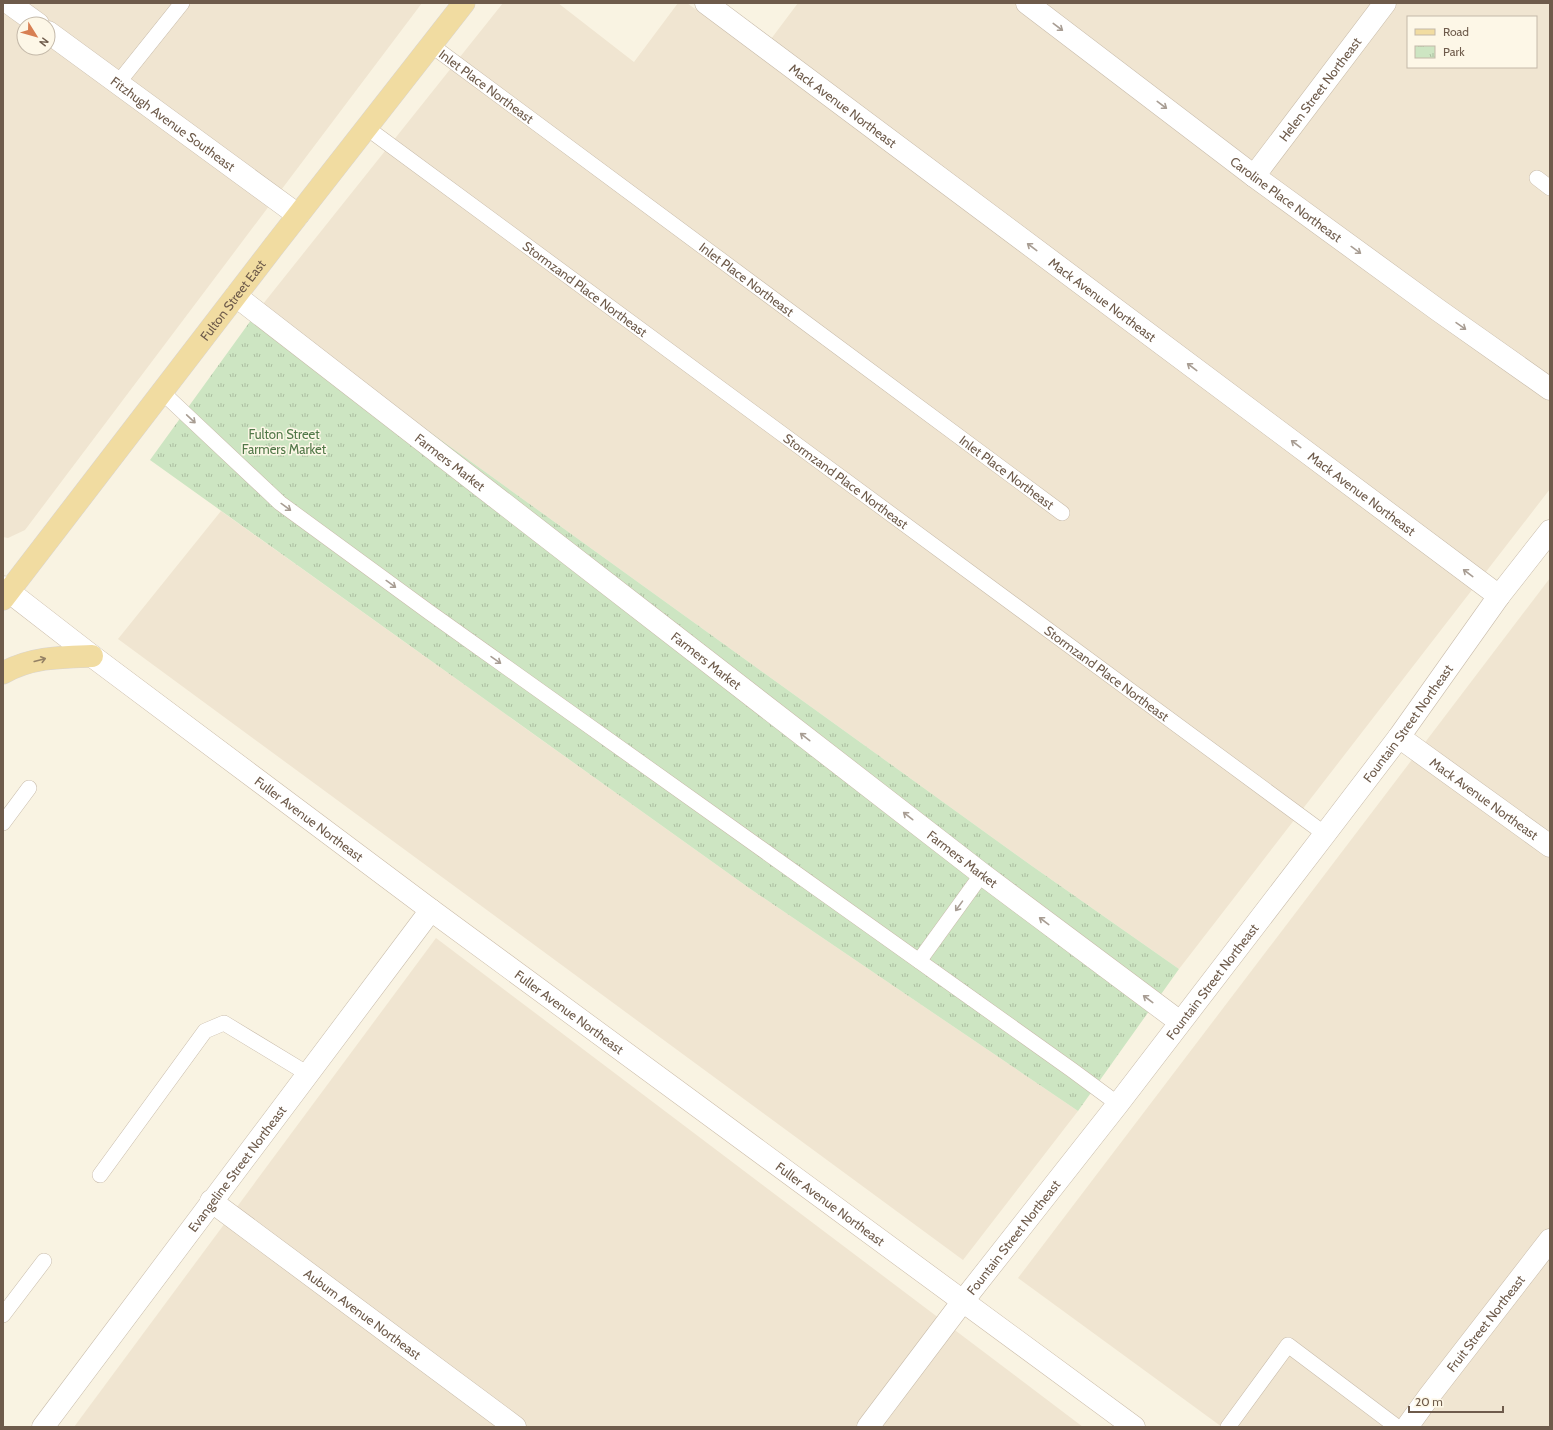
<svg xmlns="http://www.w3.org/2000/svg" width="1553" height="1430" viewBox="0 0 1553 1430" font-family="Cabin,sans-serif">
  <defs>
    <pattern id="park-tufts" width="24" height="20" patternUnits="userSpaceOnUse"><rect width="24" height="20" fill="#cde5c2"/><path d="M3 7l-1-3M5 7V3M7 7l1-3M15 17l-1-3M17 17v-4M19 17l1-3" fill="none" stroke="#abbda0"/></pattern>
  </defs>
  <rect width="100%" height="100%" fill="#f9f3e2"/>
  <!-- residential -->
  <g fill="#f0e5d1" fill-rule="evenodd">
    <path d="M3,3H422L25,530L8,538L3,537ZM24,24H48V48H24Z"/>
    <path d="M503,3H558L634,62L678,3H687L759,55L798,3H1550V489L1179,969L1032,866L259,309ZM1408,17H1536V67H1408Z"/>
    <polygon points="221,511 749,888 1078,1111 963,1260 118,639"/>
    <polygon points="1550,578 1550,1427 1222,1427 1018,1278"/>
    <polygon points="436,938 1083,1427 74,1427"/>
  </g>
  <!-- park -->
  <polygon fill="url(#park-tufts)" points="259,309 1032,866 1179,969 1078,1111 749,888 150,460"/>
  <g fill="none" stroke-linecap="round" stroke-linejoin="round">
    <!-- service casing -->
    <g stroke="#c8bbaa" stroke-width="16">
      <g id="service">
        <path id="s1" d="M431,45L1062,513"/>
        <polyline points="118,83 182,3"/>
        <path id="s2" d="M367,128L1325,834"/>
        <polyline points="1537,178 1550,188"/>
        <polyline points="162,392 280,503 429,612 1072,1070 1118,1104"/>
        <polyline points="3,823 29,788"/>
        <polyline points="919,961 982,874"/>
        <polyline points="100,1175 205,1031 224,1023 308,1074"/>
        <polyline points="3,1315 44,1261"/>
        <polyline points="1228,1427 1288,1345 1397,1427"/>
      </g>
    </g>
    <!-- minor casing -->
    <g stroke="#c8bbaa" stroke-width="23">
      <g id="minor">
        <polyline points="9,3 38,24"/>
        <path id="s3" d="M706,3L1499,596"/>
        <path id="s4" d="M1027,3L1254,176L1438,310L1550,389"/>
        <path id="s5" d="M48,32L298,215"/>
        <path id="s6" d="M1254,176L1385,3"/>
        <path id="s7" d="M236,296L982,874L1180,1022"/>
        <path id="s8" d="M1399,737L1550,846"/>
        <path id="s9" d="M211,1201L515,1427"/>
        <path id="s10" d="M43,1427L431,910"/>
        <path id="s11" d="M868,1427L963,1301L1118,1104L1325,834L1399,737L1499,596L1550,531"/>
        <path id="s12" d="M1407,1427L1430,1395L1550,1240"/>
      </g>
    </g>
    <!-- secondary casing -->
    <g stroke="#cbbca9" stroke-width="23">
      <g id="secondary">
        <path id="s13" d="M3,587L92,656L431,910L1134,1427"/>
      </g>
    </g>
    <!-- primary casing -->
    <g stroke="#d9d4d0" stroke-width="23">
      <g id="primary">
        <path id="s14" d="M3,599L274,246L464,3"/>
        <path d="M3,673C31,657 61,657 92,656"/>
      </g>
    </g>
    <!-- service -->
    <use href="#service" stroke="#fff" stroke-width="15"/>
    <!-- minor -->
    <use href="#minor" stroke="#fff" stroke-width="22"/>
    <!-- secondary -->
    <use href="#secondary" stroke="#fff" stroke-width="22"/>
    <!-- primary -->
    <use href="#primary" stroke="#f1dca1" stroke-width="22"/>
  </g>
  <!-- one-way arrows -->
  <defs><path id="oneway-shaft" d="M-6 0H5M1.5-3L5.5 0L1.5 3" fill="none" stroke-width="1.6" stroke-linecap="round" stroke-linejoin="round"/></defs>
  <g stroke="#a89d93">
    <use href="#oneway-shaft" transform="translate(1058 27) rotate(37)"/>
    <use href="#oneway-shaft" transform="translate(1162 105) rotate(37)"/>
    <use href="#oneway-shaft" transform="translate(1032 247) rotate(-143)"/>
    <use href="#oneway-shaft" transform="translate(1356 250) rotate(36)"/>
    <use href="#oneway-shaft" transform="translate(1461 326) rotate(35)"/>
    <use href="#oneway-shaft" transform="translate(1192 367) rotate(-143)"/>
    <use href="#oneway-shaft" transform="translate(191 419) rotate(43)"/>
    <use href="#oneway-shaft" transform="translate(1296 444) rotate(-143)"/>
    <use href="#oneway-shaft" transform="translate(286 507) rotate(36)"/>
    <use href="#oneway-shaft" transform="translate(1468 573) rotate(-143)"/>
    <use href="#oneway-shaft" transform="translate(391 584) rotate(36)"/>
    <use href="#oneway-shaft" transform="translate(496 660) rotate(35)"/>
    <use href="#oneway-shaft" transform="translate(805 737) rotate(-142)"/>
    <use href="#oneway-shaft" transform="translate(908 816) rotate(-142)"/>
    <use href="#oneway-shaft" transform="translate(959 906) rotate(126)"/>
    <use href="#oneway-shaft" transform="translate(1044 921) rotate(-143)"/>
    <use href="#oneway-shaft" transform="translate(1148 999) rotate(-143)"/>
  </g>
  <use stroke="#958265" href="#oneway-shaft" transform="translate(40 660) rotate(-15)"/>
  <g text-anchor="middle" stroke-width="3" stroke-linejoin="round" paint-order="stroke">
    <!-- street labels -->
    <g font-size="13" fill="#6e5b4b" stroke="#fdf7e7">
      <text dy="5" stroke="none"><textPath href="#s1" startOffset="69">Inlet Place Northeast</textPath></text>
      <text dy="5" stroke="none"><textPath href="#s6" startOffset="109">Helen Street Northeast</textPath></text>
      <text dy="5" stroke="none"><textPath href="#s3" startOffset="171">Mack Avenue Northeast</textPath></text>
      <text dy="5" stroke="none"><textPath href="#s5" startOffset="155">Fitzhugh Avenue Southeast</textPath></text>
      <text dy="5" stroke="none"><textPath href="#s4" startOffset="325">Caroline Place Northeast</textPath></text>
      <text dy="5" stroke="none"><textPath href="#s1" startOffset="393">Inlet Place Northeast</textPath></text>
      <text dy="5" stroke="none"><textPath href="#s2" startOffset="271">Stormzand Place Northeast</textPath></text>
      <text dy="5" stroke="none"><textPath href="#s3" startOffset="495">Mack Avenue Northeast</textPath></text>
      <text dy="5" stroke="none"><textPath href="#s14" startOffset="377">Fulton Street East</textPath></text>
      <text dy="5" stroke="none"><textPath href="#s7" startOffset="271">Farmers Market</textPath></text>
      <text dy="5" stroke="none"><textPath href="#s1" startOffset="717">Inlet Place Northeast</textPath></text>
      <text dy="5" stroke="none"><textPath href="#s2" startOffset="595">Stormzand Place Northeast</textPath></text>
      <text dy="5" stroke="none"><textPath href="#s3" startOffset="819">Mack Avenue Northeast</textPath></text>
      <text dy="5" stroke="none"><textPath href="#s7" startOffset="595">Farmers Market</textPath></text>
      <text dy="5" stroke="none"><textPath href="#s2" startOffset="919">Stormzand Place Northeast</textPath></text>
      <text dy="5" stroke="none"><textPath href="#s11" startOffset="887">Fountain Street Northeast</textPath></text>
      <text dy="5" stroke="none"><textPath href="#s8" startOffset="105">Mack Avenue Northeast</textPath></text>
      <text dy="5" stroke="none"><textPath href="#s13" startOffset="384">Fuller Avenue Northeast</textPath></text>
      <text dy="5" stroke="none"><textPath href="#s7" startOffset="919">Farmers Market</textPath></text>
      <text dy="5" stroke="none"><textPath href="#s11" startOffset="563">Fountain Street Northeast</textPath></text>
      <text dy="5" stroke="none"><textPath href="#s13" startOffset="708">Fuller Avenue Northeast</textPath></text>
      <text dy="5" stroke="none"><textPath href="#s10" startOffset="323">Evangeline Street Northeast</textPath></text>
      <text dy="5" stroke="none"><textPath href="#s13" startOffset="1032">Fuller Avenue Northeast</textPath></text>
      <text dy="5" stroke="none"><textPath href="#s11" startOffset="239">Fountain Street Northeast</textPath></text>
      <text dy="5" stroke="none"><textPath href="#s9" startOffset="189">Auburn Avenue Northeast</textPath></text>
      <text dy="5" stroke="none"><textPath href="#s12" startOffset="130">Fruit Street Northeast</textPath></text>
    </g>
    <!-- park labels -->
    <g font-size="13" fill="#517848" stroke="#fdf7e7">
      <text x="284" y="439">Fulton Street<tspan x="284" dy="15">Farmers Market</tspan></text>
    </g>
  </g>
  <!-- border -->
  <rect width="1553" height="1430" fill="none" stroke="#6e5b4b" stroke-width="8"/>
  <!-- legend -->
  <rect x="1407" y="16" width="130" height="52" fill="#fdf7e7" stroke="#c4b9a9"/>
  <rect x="1415" y="29" width="20" height="6" fill="#f1dca1" stroke="#c4b9a9"/>
  <text x="1443" y="36" font-size="12" fill="#6e5b4b">Road</text>
  <rect x="1415" y="46" width="20" height="12" fill="url(#park-tufts)" stroke="#c4b9a9"/>
  <text x="1443" y="56" font-size="12" fill="#6e5b4b">Park</text>
  <!-- north arrow -->
  <g transform="translate(36 36) rotate(127)"><circle r="19" fill="#fdf7e7" stroke="#c4b9a9"/>
  <path d="M0-3L7 15L0 10L-7 15Z" fill="#d77f53"/>
  <text y="-6" font-size="11" font-weight="bold" text-anchor="middle" fill="#6e5b4b">N</text>
  </g>
  <!-- scale -->
  <path d="M1409 1406v6h94v-6" fill="none" stroke="#6e5b4b" stroke-width="2"/>
  <text x="1415" y="1406" font-size="12" fill="#6e5b4b" stroke="#fdf7e7" stroke-width="3" paint-order="stroke">20 m</text>
</svg>
